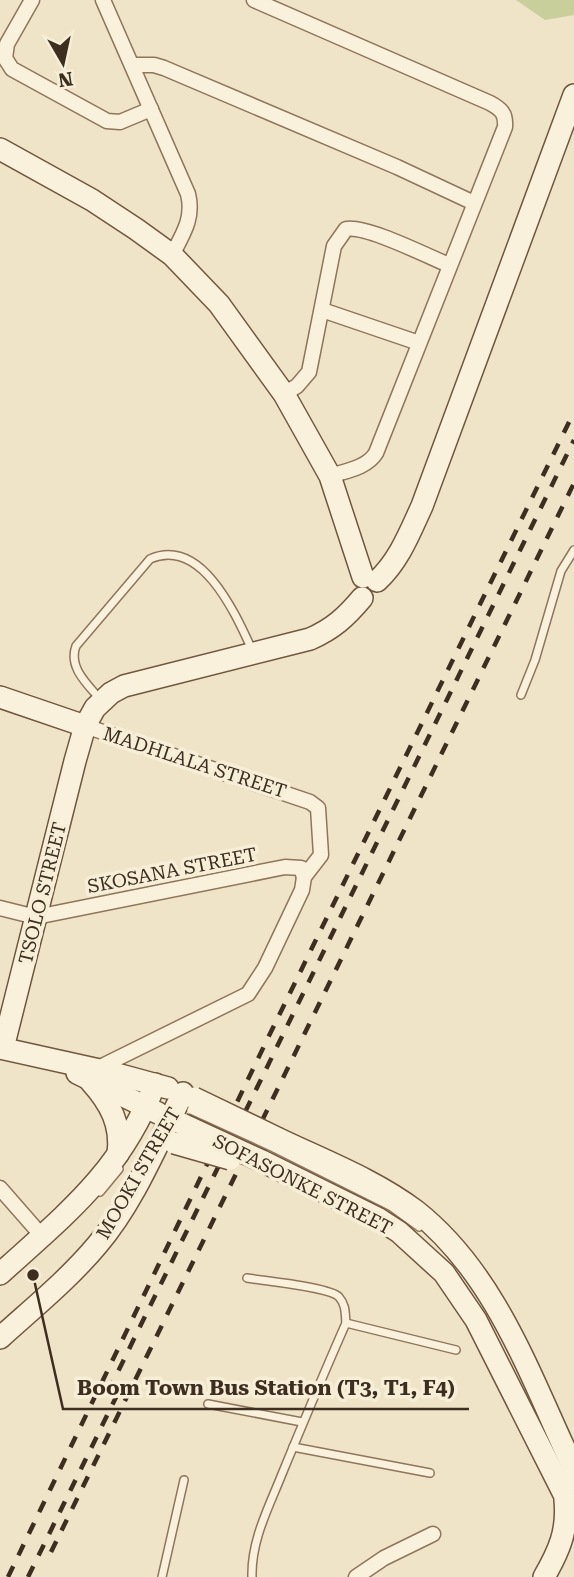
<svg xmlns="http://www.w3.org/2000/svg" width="574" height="1577" viewBox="0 0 574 1577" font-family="'Roboto Serif',serif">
  <rect width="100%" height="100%" fill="#f0e4c8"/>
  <!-- green -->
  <polygon fill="#c9cf9b" points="516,0 574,0 574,15 545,20"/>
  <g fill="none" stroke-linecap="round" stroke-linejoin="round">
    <!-- lane casing -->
    <g stroke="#8d765c" stroke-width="10">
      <g id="lane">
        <polyline points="521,695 535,660 561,571 574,550"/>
        <path d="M100,699C87,684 68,667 76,646L150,559C202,536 236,615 253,652"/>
        <polyline points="274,1148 390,1206 419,1227"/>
        <polyline points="100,1192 119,1169"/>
        <path d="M247,1278C264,1281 330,1287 339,1297C346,1305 345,1313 346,1323C324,1373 303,1423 282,1474C269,1507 251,1540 252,1577"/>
        <polyline points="346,1323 456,1350"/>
        <polyline points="208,1404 302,1422"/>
        <polyline points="293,1447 430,1473"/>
        <polyline points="567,1472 574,1487"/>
        <polyline points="162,1577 184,1480"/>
      </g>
    </g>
    <!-- street casing -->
    <g stroke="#8d765c" stroke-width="17">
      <g id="street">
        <polyline points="32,0 7,44 5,58 12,69 107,121 120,122 151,109"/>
        <path d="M103,0L188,194C194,218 183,234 172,255"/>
        <path d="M254,0L490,103C501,109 506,113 505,127L376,453C367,468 345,471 330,476"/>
        <polyline points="132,65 154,65 164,68 397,167 474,203"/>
        <polyline points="322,310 419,343"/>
        <path d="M284,394L297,386L309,372L334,246L346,229C366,225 427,256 449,265"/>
        <polyline points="85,726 310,802 318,808 321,855 304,877 302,890 265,968 248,994 96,1069"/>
        <polyline points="0,908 36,917 285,867 301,868 304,877"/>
        <polyline points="0,1188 42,1236"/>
        <polyline points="356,1577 384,1558 433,1534"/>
      </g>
    </g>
    <!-- secondary casing -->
    <g stroke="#6f573f" stroke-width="24">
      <g id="secondary">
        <polyline points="0,149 92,200 136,229 172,255 219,304 284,394 330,476 363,577"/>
        <path d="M377,581C399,561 410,532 422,506L574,95"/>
        <polyline points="0,697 85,726"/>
        <polyline points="0,1048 113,1073 168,1088"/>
        <path d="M3,1048L75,761L85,726L95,708L111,693L124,686L310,639C333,629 346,617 362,598"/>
        <polyline points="77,1073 158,1113"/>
        <path d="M91,1082C110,1103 122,1125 118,1154"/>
        <path d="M279,1139C325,1161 375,1180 416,1211C497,1275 531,1379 574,1469"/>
        <polyline points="262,1161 379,1219 399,1232 444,1273 476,1320 574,1514"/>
        <path d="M0,1274C67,1213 121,1172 155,1084"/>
        <path d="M0,1338C33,1308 69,1279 98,1244C134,1202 158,1142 183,1093"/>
        <path d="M544,1577C559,1551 568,1531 565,1500"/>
      </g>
    </g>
    <!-- lane -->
    <use href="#lane" stroke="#faf1dc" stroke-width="7"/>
    <!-- street -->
    <use href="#street" stroke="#faf1dc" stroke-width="14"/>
    <!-- secondary -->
    <use href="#secondary" stroke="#faf1dc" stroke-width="21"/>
    <!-- rail -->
    <g stroke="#3d2e20" stroke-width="4.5" stroke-dasharray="12 12" stroke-linecap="butt">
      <polyline points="108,1392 574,440"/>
      <polyline points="51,1552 574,483"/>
      <polyline points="8,1577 266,1042 574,412"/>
      <polyline points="28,1577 122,1385"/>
    </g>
    <!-- lane-bridge casing -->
    <g stroke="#8d765c" stroke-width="10" stroke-linecap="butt">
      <polyline id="lane-bridge" points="191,1110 274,1148"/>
    </g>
    <!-- secondary-bridge casing -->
    <g stroke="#6f573f" stroke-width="24" stroke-linecap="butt">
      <g id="secondary-bridge">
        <polyline points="194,1098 279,1139"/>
        <polyline points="182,1124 262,1161"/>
        <polyline points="174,1143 230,1159"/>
      </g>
    </g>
    <!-- lane-bridge -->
    <use href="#lane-bridge" stroke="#faf1dc" stroke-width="7"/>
    <!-- secondary-bridge -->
    <use href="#secondary-bridge" stroke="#faf1dc" stroke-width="21"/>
  </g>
  <g text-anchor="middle" stroke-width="7" stroke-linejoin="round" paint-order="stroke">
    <!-- street labels -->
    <g font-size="19" fill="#3d2e20" stroke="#f7eed8">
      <text transform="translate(195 762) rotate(18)" y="7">MADHLALA STREET</text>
      <text transform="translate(172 870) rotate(-11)" y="7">SKOSANA STREET</text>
      <text transform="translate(42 893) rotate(-76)" y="7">TSOLO STREET</text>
      <text transform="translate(138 1173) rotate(-60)" y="7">MOOKI STREET</text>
      <text transform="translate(303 1184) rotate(27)" y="7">SOFASONKE STREET</text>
    </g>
  </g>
  <!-- callouts -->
  <path fill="none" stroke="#3d2e20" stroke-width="2.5" d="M33 1275L63 1409H469"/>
  <circle fill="#3d2e20" stroke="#f7eed8" stroke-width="2.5" cx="33" cy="1275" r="7"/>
  <g font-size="21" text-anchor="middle" font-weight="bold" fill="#3d2e20" stroke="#f7eed8" stroke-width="7" stroke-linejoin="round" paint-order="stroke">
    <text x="266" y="1395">Boom Town Bus Station (T3, T1, F4)</text>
  </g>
  <!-- north arrow -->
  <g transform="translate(63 63) rotate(171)" stroke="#f7eed8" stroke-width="5" paint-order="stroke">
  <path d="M0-5L12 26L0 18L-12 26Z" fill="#3d2e20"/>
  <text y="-10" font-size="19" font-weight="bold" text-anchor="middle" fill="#3d2e20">N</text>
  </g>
</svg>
